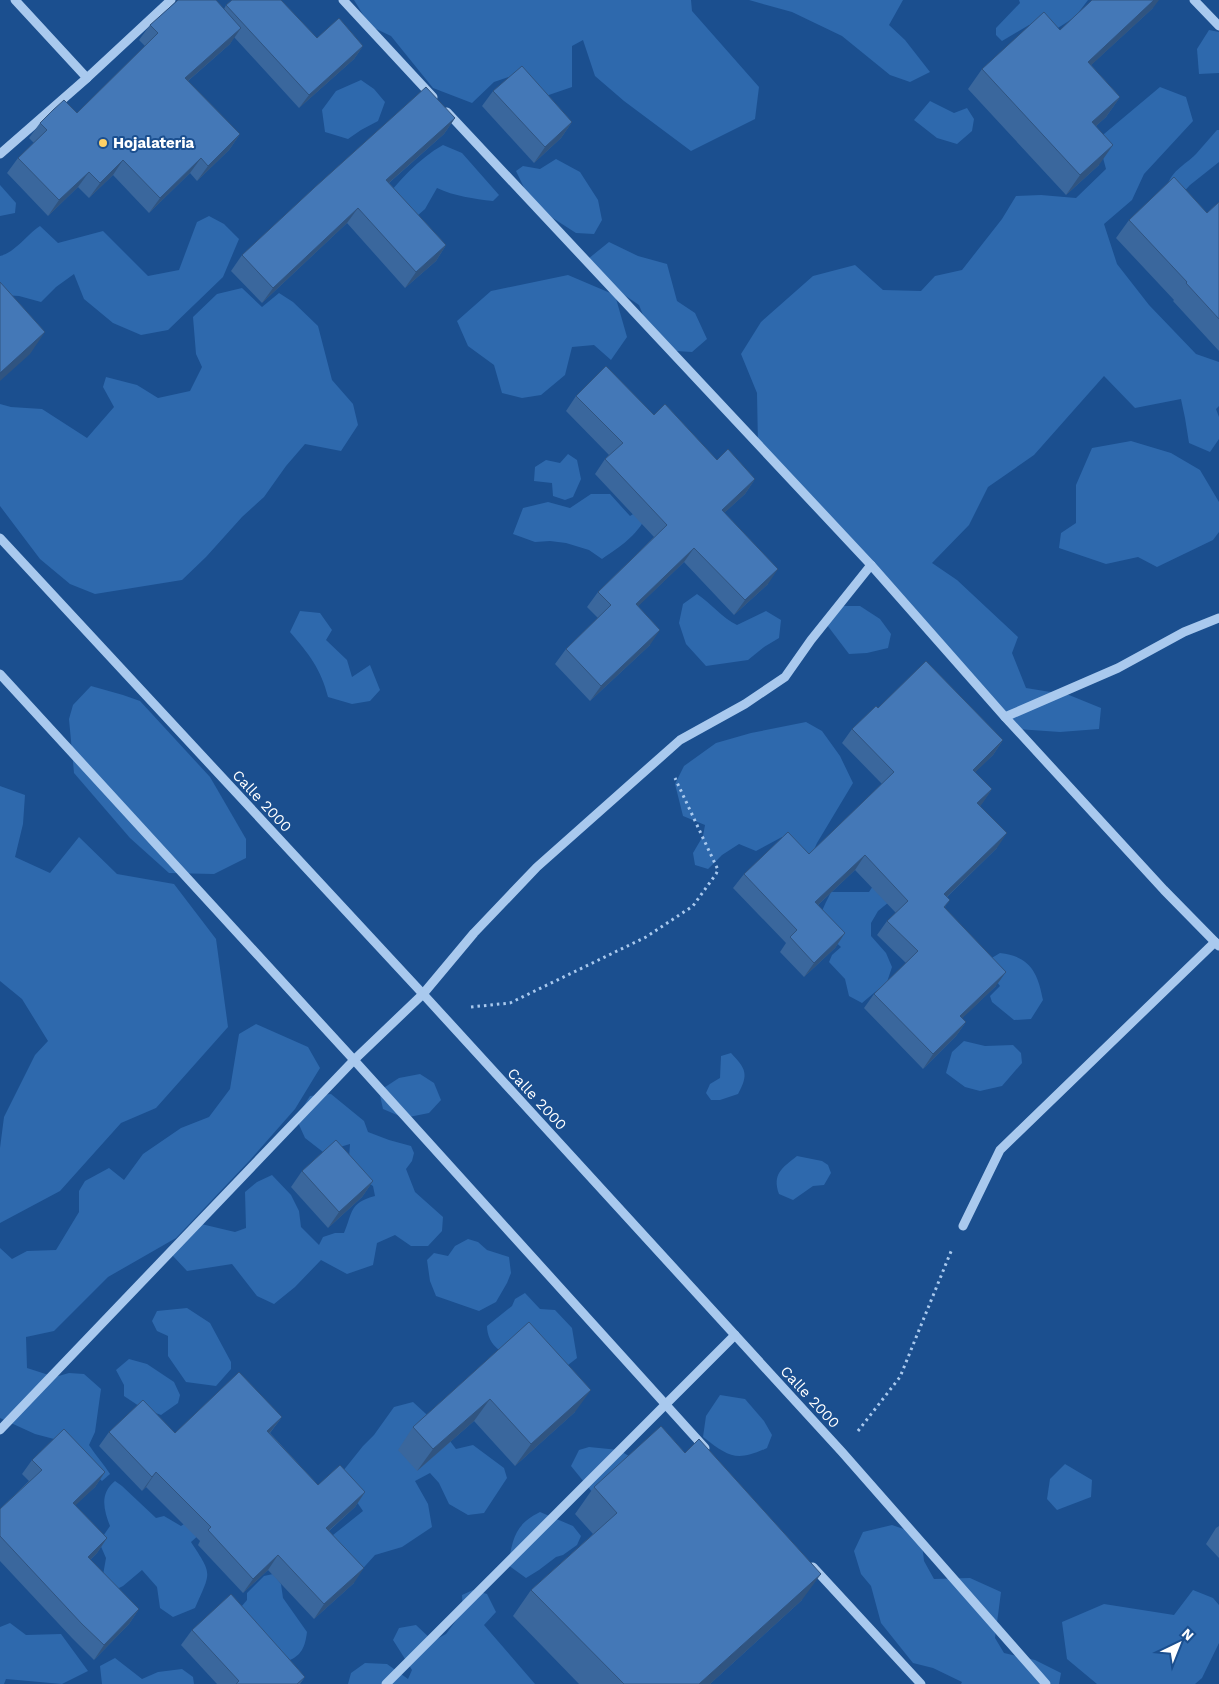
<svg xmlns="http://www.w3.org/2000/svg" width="1219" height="1684" viewBox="0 0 1219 1684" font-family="'Work Sans',sans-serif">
  <rect width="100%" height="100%" fill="#1b4f8f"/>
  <!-- green -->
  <g fill="#2e69ad">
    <polygon points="354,0 691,0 692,11 759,87 755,119 691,151 624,101 595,76 583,40 572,46 572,87 540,98 517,74 494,82 472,103 433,88 391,36 370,26"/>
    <polygon points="749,0 903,0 889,25 905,40 930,72 910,82 890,75 842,36 792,12"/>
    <polygon points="1019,0 1088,0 1075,17 1047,35 1029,25 1002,41 996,35 996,28 1020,3"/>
    <polygon points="1209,30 1219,32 1219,73 1199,74 1197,49"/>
    <polygon points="361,80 374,89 385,102 378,121 361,130 348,139 325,132 322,110 336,91"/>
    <polygon points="1160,87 1186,97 1193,121 1144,174 1132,200 1104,224 1117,264 1149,305 1196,354 1219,362 1219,406 1216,409 1219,417 1219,439 1210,452 1189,443 1185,418 1181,399 1135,408 1104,376 1034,455 988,487 969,525 932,563 957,580 1018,637 1012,653 1026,688 1069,695 1101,708 1099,729 1060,732 1017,729 880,576 758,446 757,393 741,354 761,322 813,276 855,265 883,290 921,291 935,276 962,270 1002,219 1016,196 1041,195 1076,198 1106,169 1098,139"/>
    <polygon points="930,101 954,113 967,108 974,119 972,131 957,144 937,138 914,120"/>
    <path d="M1217,130H1219V162L1190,185L1178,198L1166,190C1170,171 1184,166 1196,154C1203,146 1210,138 1217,130Z"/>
    <path d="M443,145L462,153L499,195L493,201C474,199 454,196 437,188L425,209L408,224L381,203C399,181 418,159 443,145Z"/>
    <polygon points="556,159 580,172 598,200 602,220 594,234 576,233 548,215 529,198 516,171 523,166 540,169"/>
    <polygon points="0,185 16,203 15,213 0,216"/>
    <path d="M209,216L224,224L239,239L223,277L168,330L141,335L113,323L84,299L74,274L56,287L41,302L19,296L3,295L0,292V256C16,252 26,235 40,226L58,243L103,231L148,276L179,270L197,222Z"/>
    <polygon points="609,242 638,256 667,264 677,301 695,313 707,339 692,352 676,351 649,330 639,305 605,282 588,259"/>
    <polygon points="568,275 615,295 627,337 611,360 594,345 572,347 565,375 541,395 522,398 502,393 494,365 468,346 457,321 491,291"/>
    <polygon points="242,288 262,307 279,293 293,302 318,326 332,380 353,404 358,425 341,451 305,444 286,466 264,497 242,517 206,557 182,580 95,594 70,584 40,559 0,506 0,404 11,407 42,409 87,438 114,407 103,387 106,377 137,385 158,398 190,391 202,367 196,354 193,317 217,294"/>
    <polygon points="1131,441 1171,453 1200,470 1219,502 1219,532 1213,540 1157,567 1138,557 1106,564 1059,548 1061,533 1076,523 1076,485 1092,448"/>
    <polygon points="568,454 577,460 581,479 573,497 565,500 553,496 552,483 534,481 535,467 546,460 560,463"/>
    <path d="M591,494H610L630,516L644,507L647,516C635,537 621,546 602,559L589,550L566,543L550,541L535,542L513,534L523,508L548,502L570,508Z"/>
    <path d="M697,594C711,603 722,618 737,625L766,611L781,620L779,638L764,647L748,660L706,666L686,644L679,623L683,604Z"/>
    <polygon points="840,606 860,606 880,619 891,634 888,648 867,653 849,654 827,625"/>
    <path d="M300,611L320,613L332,630L326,640L347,660L352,677L370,665L380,690L370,701L352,704L328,697C321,669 309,654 290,632Z"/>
    <polygon points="91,686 123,695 140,701 210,777 246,839 246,858 214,874 169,873 130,838 74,773 69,719 73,705"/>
    <polygon points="806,722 822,731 840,756 853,783 817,843 810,858 789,847 782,837 756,851 739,844 722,855 708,869 695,865 693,853 703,836 705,825 683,816 675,784 684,766 716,743 751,733"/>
    <polygon points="0,786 25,795 23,824 15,857 50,873 79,837 117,874 174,884 216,939 228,1027 156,1108 121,1123 60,1191 0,1223 0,1148 4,1117 35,1055 48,1041 22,999 0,981"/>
    <path d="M877,880L895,897L878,911L871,923V936L886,953L892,967L887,982L862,1003L849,996L845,979L829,962L832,955L841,947C815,923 815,924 831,892H869Z"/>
    <path d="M1000,953C1030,956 1038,973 1043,1000L1031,1019L1014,1020L992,1002L990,996L1000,986L987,969L990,959Z"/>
    <path d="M256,1024L308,1047L320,1068L295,1109L251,1159L176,1238L108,1277L54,1331L26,1337L27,1368L55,1377L69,1373L84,1374L101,1389L95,1432L89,1445C95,1455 104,1464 110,1474L102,1481L54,1439L35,1434L0,1418V1248L12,1259L27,1251L56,1250L79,1212V1191L85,1181L109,1168L124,1180L143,1154L181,1128L209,1117L230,1089L239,1034Z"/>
    <polygon points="964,1041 985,1046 1013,1045 1021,1053 1022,1063 1002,1086 980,1091 965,1087 946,1073 952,1052"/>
    <path d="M731,1053C746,1069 749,1074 738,1094L720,1100H711L706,1093L710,1084L720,1078L721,1056Z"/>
    <polygon points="420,1074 434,1083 441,1100 429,1113 404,1118 383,1109 379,1091 399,1078"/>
    <path d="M331,1094L364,1121L368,1132L389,1140L411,1146L414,1153L412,1161L406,1169L415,1192L443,1217L442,1231L428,1246H411L395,1235L377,1243L373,1265L347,1274L321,1260L295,1287L274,1304L257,1296L232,1264L187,1271L173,1256L171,1246L197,1223L235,1232L246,1228L245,1192L257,1182L272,1175L291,1195L299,1211L301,1227L319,1245L323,1237L335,1233H344C353,1212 349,1203 375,1196L373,1186L364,1180L349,1158L350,1144L323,1152L305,1138L296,1118L310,1096Z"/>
    <path d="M797,1156L822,1161L828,1165L831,1173L824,1185L813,1186L793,1200L779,1194C772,1174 782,1168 797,1156Z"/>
    <polygon points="468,1239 478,1242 487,1250 509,1257 511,1273 507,1283 496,1302 479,1311 436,1296 430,1281 427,1260 434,1253 448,1256 455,1246"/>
    <path d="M525,1293L540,1309L555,1310L572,1328L577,1358L554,1376C540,1369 510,1359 499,1350C491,1344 487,1335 487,1326L512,1306L515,1299Z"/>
    <polygon points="187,1308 210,1323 231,1362 231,1369 216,1386 186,1382 168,1356 168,1336 157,1331 152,1321 157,1311"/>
    <polygon points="129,1359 147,1364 174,1382 180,1395 178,1403 161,1415 142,1408 124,1396 124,1385 116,1370"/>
    <path d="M720,1395L745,1399L764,1421L772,1435L767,1448C736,1462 729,1457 703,1437L706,1416Z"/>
    <polygon points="413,1402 437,1424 456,1449 473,1445 504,1468 507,1478 484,1513 468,1515 449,1504 439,1483 430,1473 415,1481 428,1504 432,1527 402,1547 375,1555 356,1576 337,1556 333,1535 363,1511 339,1476 363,1446 374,1435 394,1407"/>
    <polygon points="589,1447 619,1450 632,1458 593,1493 571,1466 579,1450"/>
    <polygon points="1065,1464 1092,1480 1091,1497 1057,1510 1047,1499 1050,1479"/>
    <path d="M115,1481L122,1486L156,1518L164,1516L181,1526L199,1514L209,1526L191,1542C213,1576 211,1571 195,1608L173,1617L160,1608L157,1587L142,1570L123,1586L109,1593L103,1575L106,1558L99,1542L110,1526C104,1510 99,1494 115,1481Z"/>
    <path d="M540,1512L573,1526L581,1536L577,1545L563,1555L556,1557L539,1570L526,1578L508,1565C513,1539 514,1525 540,1512Z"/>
    <polygon points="892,1525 921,1535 924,1561 934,1579 970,1578 1001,1592 995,1638 1004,1653 1035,1660 1061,1673 1059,1684 961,1684 962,1682 933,1668 913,1663 881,1623 871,1586 861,1574 854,1551 863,1532"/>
    <path d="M273,1574L281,1584L283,1598L307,1632C305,1647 302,1655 288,1661L241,1607L247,1600V1593L264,1576Z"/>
    <polygon points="473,1590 487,1594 496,1612 484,1625 535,1684 348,1684 351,1673 365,1663 387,1664 408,1679 412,1670 393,1640 399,1628 416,1625 433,1641 446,1634 463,1611 462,1595"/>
    <polygon points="1193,1590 1213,1598 1219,1605 1219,1643 1202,1678 1195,1684 1097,1684 1067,1659 1062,1622 1104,1604 1174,1615"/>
    <polygon points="10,1623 26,1635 61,1634 88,1671 62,1684 6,1679 4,1684 0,1684 0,1627"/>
    <polygon points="115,1658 142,1679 158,1672 182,1669 193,1677 194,1684 102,1684 100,1666"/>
  </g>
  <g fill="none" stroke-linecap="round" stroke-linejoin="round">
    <!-- path -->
    <g stroke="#a9c9ee" stroke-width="3" stroke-dasharray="2.5 4" stroke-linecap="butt">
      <polyline points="471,1007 510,1003 646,937 693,906 716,874 718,870 675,778"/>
      <polyline points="858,1431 900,1377 952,1249"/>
    </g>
    <!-- minor -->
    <g stroke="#a9c9ee" stroke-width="9">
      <polyline points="15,0 87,78"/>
      <polyline points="343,0 433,97"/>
      <polyline points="1194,0 1219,26"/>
      <polyline points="447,112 871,565 1005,717 1164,890 1219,946"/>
      <polyline points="0,154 87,78 171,0"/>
      <polyline points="0,538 423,994 842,1452 1046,1684"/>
      <polyline points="0,674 354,1060 705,1448"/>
      <polyline points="1005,717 1118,668 1184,632 1219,618"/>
      <polyline points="963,1226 1000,1150 1215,942"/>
      <polyline points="0,1430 354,1060 423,994 474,933 537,867 680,740 745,704 785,677 811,640 871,565"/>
      <polyline points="813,1567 921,1684"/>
      <polyline points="386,1684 735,1335"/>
    </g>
  </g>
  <!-- wall -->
  <g fill="#3a679d">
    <polygon points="226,5 317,38 363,46 354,59 299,108 234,37 230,44 188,81 240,134 229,150 197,181 190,173 149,213 113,175 89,198 78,187 48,216 7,173 18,158 34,143 29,138 40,123 77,113 145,46 139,40 150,25 224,9"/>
    <polygon points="1153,8 1091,65 1120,97 1106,117 1096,126 1099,165 1066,195 968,89 982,69 1060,30"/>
    <polygon points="493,91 572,122 561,138 534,163 482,106"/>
    <polygon points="455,118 444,134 389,183 446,245 436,261 405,288 347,223 262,303 231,271 242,255"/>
    <polygon points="1219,202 1219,351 1173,301 1174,300 1116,238 1129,220 1207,213"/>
    <polygon points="576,396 654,415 717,460 755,479 745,494 724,513 768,584 734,615 684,562 638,606 650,645 590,701 555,664 566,649 598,618 587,607 598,592 654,537 595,474 605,459 609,455 566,411"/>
    <polygon points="878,708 1003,740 993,755 975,772 992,789 980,806 997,848 947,897 945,908 996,986 962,1018 966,1022 956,1036 923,1069 864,1008 874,994 906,963 877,935 887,921 896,913 855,870 818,905 845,933 835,948 804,977 780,952 786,943 733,888 744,874 809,854 882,784 842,743 852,729"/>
    <polygon points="302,1171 373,1181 362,1197 328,1228 291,1187"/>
    <polygon points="529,1322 575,1412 515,1466 474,1421 417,1471 398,1450 413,1427"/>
    <polygon points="282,1417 270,1433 318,1485 365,1492 355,1507 329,1531 354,1583 314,1619 268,1570 243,1593 198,1545 200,1541 146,1487 142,1491 99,1446 109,1432 175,1433"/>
    <polygon points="32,1460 105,1472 95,1487 75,1505 107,1538 97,1553 90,1560 139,1609 129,1624 94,1660 72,1638 0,1561 0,1509 29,1481 22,1474"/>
    <polygon points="594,1487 802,1600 710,1684 579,1684 513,1616 531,1590 593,1534 575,1514"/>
    <polygon points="1219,1526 1219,1558 1206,1544 1216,1528"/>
    <polygon points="192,1630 305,1677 300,1684 217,1684 181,1645"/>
  </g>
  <!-- shaded-wall -->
  <g fill="#305480">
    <polygon points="1154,0 1159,0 1153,8 1074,81 1088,62"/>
    <polygon points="241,28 230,44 174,93 185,78"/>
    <polygon points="363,46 354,59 299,108 309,95"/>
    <polygon points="1120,97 1106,117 1078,142 1092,122"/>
    <polygon points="455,118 444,134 375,195 386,180"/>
    <polygon points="572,122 561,138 534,163 545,147"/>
    <polygon points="240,134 229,150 197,181 208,166"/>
    <polygon points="1113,145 1099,165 1066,195 1080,175"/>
    <polygon points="201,158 190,173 149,213 160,198"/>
    <polygon points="123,160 113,175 89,198 100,183"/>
    <polygon points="89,172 78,187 48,216 59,200"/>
    <polygon points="358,208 347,223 262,303 273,288"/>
    <polygon points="446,245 436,261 405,288 416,272"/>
    <polygon points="45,332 30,354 0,381 0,373"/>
    <polygon points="755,479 745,494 711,525 722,510"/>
    <polygon points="694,548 684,562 625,619 636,604"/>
    <polygon points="778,569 768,584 734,615 745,600"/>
    <polygon points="660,630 650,645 590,701 601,686"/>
    <polygon points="1003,740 993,755 963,784 973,770"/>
    <polygon points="992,789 982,804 967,818 977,803"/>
    <polygon points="1007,833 997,848 934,909 944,894"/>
    <polygon points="865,855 855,870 805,917 815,902"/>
    <polygon points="845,933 835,948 804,977 814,963"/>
    <polygon points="1006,972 996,986 950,1030 960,1016"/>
    <polygon points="966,1022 956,1036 923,1069 933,1054"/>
    <polygon points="373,1181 362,1197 328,1228 339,1212"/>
    <polygon points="591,1390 575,1412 515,1466 531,1444"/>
    <polygon points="490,1399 474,1421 417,1471 433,1449"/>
    <polygon points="282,1417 271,1431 257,1445 267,1431"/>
    <polygon points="105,1472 95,1487 63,1517 73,1503"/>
    <polygon points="156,1472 146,1487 142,1491 152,1477"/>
    <polygon points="365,1492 355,1507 316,1542 326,1528"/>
    <polygon points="107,1538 97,1553 78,1572 88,1557"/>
    <polygon points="278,1555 268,1570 243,1593 253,1579"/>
    <polygon points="364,1568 354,1583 314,1619 324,1604"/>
    <polygon points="821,1574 802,1600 710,1684 699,1684"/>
    <polygon points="139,1609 129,1624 94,1660 104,1645"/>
  </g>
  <!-- building -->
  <g fill="#4478b7" stroke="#305480">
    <polygon points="178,0 216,0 241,28 185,78 240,134 208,166 201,158 160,198 123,160 100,183 89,172 59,200 18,158 47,130 40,123 53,110 64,100 77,113 158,33 150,25"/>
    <polygon points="232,0 281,0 317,38 339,18 363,46 309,95 226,5"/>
    <polygon points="1092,0 1154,0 1088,62 1120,97 1092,122 1113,145 1080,175 982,69 1044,12 1060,30"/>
    <polygon points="522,66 572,122 545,147 493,91"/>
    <polygon points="426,87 455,118 386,180 446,245 416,272 358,208 273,288 242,255 314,188"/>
    <polygon points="1174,177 1207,213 1219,202 1219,319 1186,283 1187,282 1129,220"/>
    <polygon points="0,282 45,332 0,373"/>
    <polygon points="606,366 654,415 665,404 717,460 728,449 755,479 722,510 778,569 745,600 694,548 636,604 660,630 601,686 566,649 611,605 598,592 667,525 605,459 623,443 576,396"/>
    <polygon points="926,661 1003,740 973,770 992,789 977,803 1007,833 944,894 950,900 944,907 1006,972 960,1016 966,1022 933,1054 874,994 918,951 887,921 908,901 865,855 815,902 845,933 814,963 790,937 797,930 744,874 788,832 809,854 894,772 852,729 876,706 878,708"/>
    <polygon points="336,1140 373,1181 339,1212 302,1171"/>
    <polygon points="529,1322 591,1390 531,1444 490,1399 433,1449 413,1427"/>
    <polygon points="239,1372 282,1417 267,1431 318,1485 340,1465 365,1492 326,1528 364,1568 324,1604 278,1555 253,1579 208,1530 211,1527 156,1472 152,1477 109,1432 143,1400 175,1433"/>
    <polygon points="661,1426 685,1453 699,1439 821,1574 699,1684 624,1684 531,1590 617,1513 594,1487"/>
    <polygon points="64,1429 105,1472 73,1503 107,1538 88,1557 139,1609 104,1645 82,1624 0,1536 0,1509 42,1470 32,1460"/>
    <polygon points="231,1594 305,1677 297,1684 236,1684 239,1681 192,1630"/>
  </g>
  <!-- markers -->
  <circle fill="#ffd166" stroke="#1b4f8f" stroke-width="2" cx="103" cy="143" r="5"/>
  <g text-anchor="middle" stroke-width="4" stroke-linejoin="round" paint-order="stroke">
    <!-- poi labels -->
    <g font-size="15" font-weight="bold" fill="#fff" stroke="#1b4f8f" text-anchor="start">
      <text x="113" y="148">Hojalateria</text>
    </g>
    <!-- street labels -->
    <g font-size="15" fill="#fff" stroke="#1b4f8f">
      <text transform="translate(262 801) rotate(47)" y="5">Calle 2000</text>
      <text transform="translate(537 1099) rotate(47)" y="5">Calle 2000</text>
      <text transform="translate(810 1397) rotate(47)" y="5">Calle 2000</text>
    </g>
  </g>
  <!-- north arrow -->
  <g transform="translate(1179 1644) rotate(43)" stroke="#1b4f8f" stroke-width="4" paint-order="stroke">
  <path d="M0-4L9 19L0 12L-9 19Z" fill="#ffffff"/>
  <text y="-8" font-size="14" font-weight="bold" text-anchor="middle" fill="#ffffff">N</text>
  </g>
</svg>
